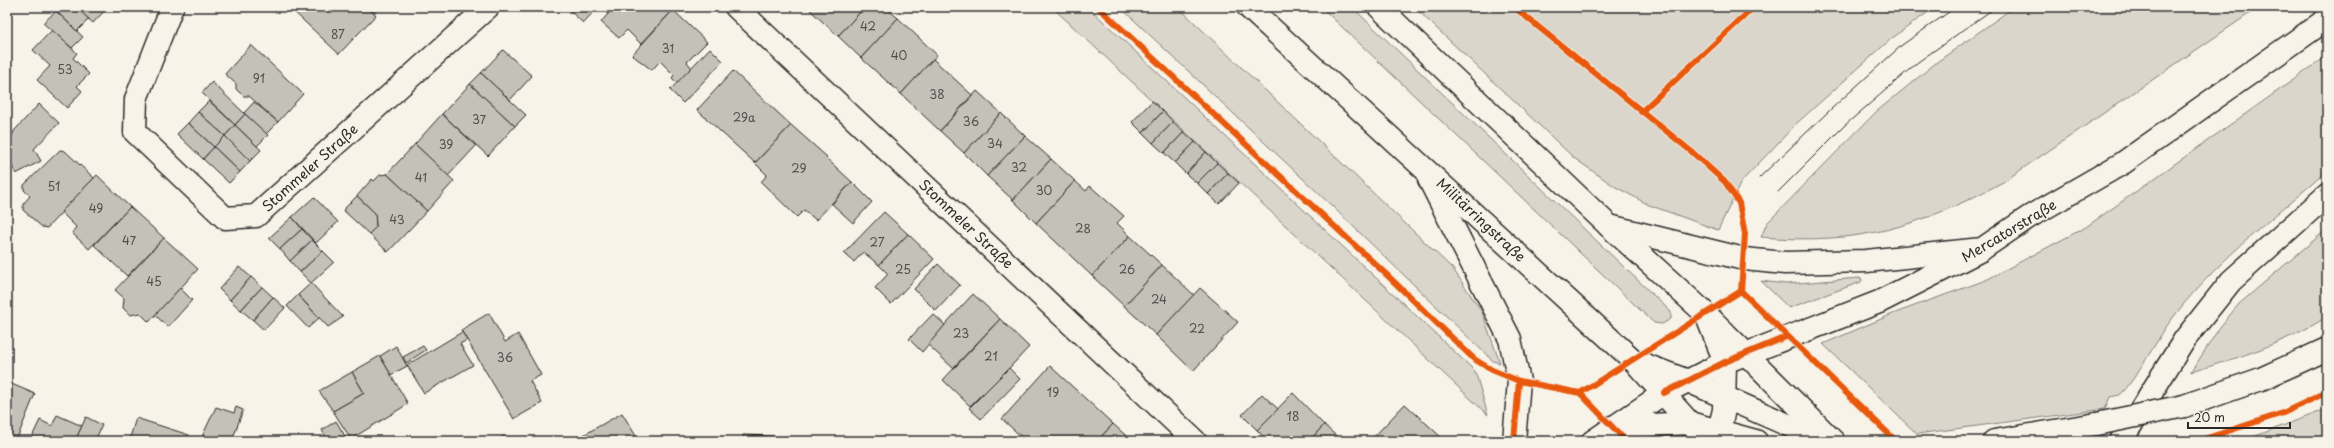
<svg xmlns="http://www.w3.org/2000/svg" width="2334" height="448" viewBox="0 0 2334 448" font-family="'Playpen Sans',sans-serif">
  <rect width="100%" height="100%" fill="#f7f3e8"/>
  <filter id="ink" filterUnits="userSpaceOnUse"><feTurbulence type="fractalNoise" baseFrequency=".025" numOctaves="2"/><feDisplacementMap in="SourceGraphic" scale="8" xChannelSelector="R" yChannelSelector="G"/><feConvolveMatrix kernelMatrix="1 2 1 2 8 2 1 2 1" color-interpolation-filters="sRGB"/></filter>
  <g filter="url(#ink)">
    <!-- green -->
    <g fill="#dad6cc" stroke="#82807c">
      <polygon points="1052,7 1088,7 1475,371 1488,415"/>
      <polygon points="1120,7 1178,7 1453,269 1482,312 1500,363 1493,361 1332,206"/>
      <polygon points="1321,7 1352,7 1671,312 1671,319 1662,324 1654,323"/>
      <polygon points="1414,7 1935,7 1891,39 1797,123 1741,182 1718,230 1649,205 1614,186 1574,158"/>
      <path d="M2014,7H2259L2003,182C1918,228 1858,245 1761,237L1767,223L1876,112L1937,62Z"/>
      <path d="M2327,56V171C2272,219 2212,264 2169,323C2160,335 2128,392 2119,395C2117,396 2113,396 2110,397L2105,409L1917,434L1823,344L1895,313L1986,280L2086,227Z"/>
      <path d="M2327,229V317C2285,343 2238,358 2191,372L2220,327L2239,304Z"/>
      <polygon points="1859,278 1862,279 1861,282 1789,308 1761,281 1786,284"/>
      <polygon points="2327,409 2327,441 2243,441 2245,440"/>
    </g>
    <!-- building -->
    <g fill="#c4c1b9" stroke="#2b2b2b">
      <polygon points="59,7 76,7 89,19 77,31 56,11"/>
      <polygon points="76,7 108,7 93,23"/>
      <polygon points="289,7 367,7 376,15 339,54"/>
      <polygon points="367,7 379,7 373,13"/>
      <polygon points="566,7 598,7 583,23"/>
      <polygon points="601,7 614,7 608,14"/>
      <polygon points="614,7 670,7 673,10 641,44 627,30 619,38 601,22"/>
      <polygon points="813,7 865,7 838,36 810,10"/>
      <polygon points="865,7 885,7 898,18 861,58 838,36"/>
      <polygon points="673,10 707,42 687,62 692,68 677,83 672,78 674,75 660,61 652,70 632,55"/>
      <polygon points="56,11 83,37 72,48 43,23"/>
      <polygon points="898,18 937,55 901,94 861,58"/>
      <polygon points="52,30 77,53 73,58 89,74 77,86 82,91 67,108 37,80 50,66 33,50"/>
      <polygon points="251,45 303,94 278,122 249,96 243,96 236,89 236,84 225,74"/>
      <polygon points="710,48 723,61 683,103 670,90"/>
      <polygon points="503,50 532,76 510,100 481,73"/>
      <polygon points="933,59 972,95 940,131 901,94"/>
      <polygon points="733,71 791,125 755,163 697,110"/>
      <polygon points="481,73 526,115 515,126 470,84"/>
      <polygon points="212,82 245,114 235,125 202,93"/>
      <polygon points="470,84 515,126 488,156 442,114"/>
      <polygon points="977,91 1001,113 964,153 940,131"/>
      <polygon points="209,101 235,125 225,136 198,112"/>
      <polygon points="1152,101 1163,111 1143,133 1132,122"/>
      <polygon points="254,102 278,122 266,134 244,113"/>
      <polygon points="39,104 59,123 34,149 41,161 16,174 7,156 7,150 14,131"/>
      <polygon points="1163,111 1173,122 1153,143 1143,133"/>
      <polygon points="198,112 225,136 214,147 188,123"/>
      <polygon points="1001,113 1025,136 987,176 964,153"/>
      <polygon points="245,114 268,135 257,146 235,125"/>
      <polygon points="442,114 476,146 448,176 415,144"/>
      <polygon points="1173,122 1184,132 1164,153 1153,143"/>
      <polygon points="188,123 214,147 203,159 177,134"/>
      <polygon points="235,125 261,150 250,161 225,136"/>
      <polygon points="791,125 827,157 826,158 852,182 816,220 804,210 797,217 761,182 767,175 755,163"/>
      <polygon points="1184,132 1195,142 1175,163 1164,153"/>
      <polygon points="225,136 250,161 240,172 214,147"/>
      <polygon points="1025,136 1051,159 1013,200 987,176"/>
      <polygon points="1195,142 1206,152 1186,174 1175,163"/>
      <polygon points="415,144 454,181 427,211 387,174"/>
      <polygon points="214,147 240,172 229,183 203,159"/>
      <polygon points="60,150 65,151 94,178 47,228 42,227 23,210 23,204 30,196 24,190 24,185"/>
      <polygon points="1206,152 1217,163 1197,183 1186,174"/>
      <polygon points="1051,159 1075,181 1036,223 1013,200"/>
      <polygon points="1217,163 1228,173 1208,194 1197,183"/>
      <polygon points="1228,173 1239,183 1219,204 1208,194"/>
      <polygon points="387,174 427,211 388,252 369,234 376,227 375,213 357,196 372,179 374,181 380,175"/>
      <polygon points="97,175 130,207 89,249 72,233 76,227 61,212"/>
      <polygon points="1075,181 1086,191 1090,186 1124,216 1117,223 1130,236 1092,276 1036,223"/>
      <polygon points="852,182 872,202 853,223 832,204"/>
      <polygon points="357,196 375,213 376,227 369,234 343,210"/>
      <polygon points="314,197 338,222 316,243 292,217"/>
      <polygon points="130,207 164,238 127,276 94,245"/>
      <polygon points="884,212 908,234 879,265 863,252 854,262 844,253"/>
      <polygon points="292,217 302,229 280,249 269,238"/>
      <polygon points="302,229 312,240 290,261 280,249"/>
      <polygon points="908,234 934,259 891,304 875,288 888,274 879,265"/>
      <polygon points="1130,236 1162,265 1124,306 1092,276"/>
      <polygon points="164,238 198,269 149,322 140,313 130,315 123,308 124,298 115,290"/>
      <polygon points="312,240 323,251 300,272 290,261"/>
      <polygon points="323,251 334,262 311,283 300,272"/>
      <polygon points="938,264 960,285 936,311 914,289"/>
      <polygon points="1162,265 1194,295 1156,335 1124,306"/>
      <polygon points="239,267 251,277 230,300 219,289"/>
      <polygon points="251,277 262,287 241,310 230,300"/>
      <polygon points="311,283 343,317 328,327 298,295"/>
      <polygon points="262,287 273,297 253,320 241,310"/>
      <polygon points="180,288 192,300 168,327 155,315"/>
      <polygon points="1200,288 1238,322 1193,371 1156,335"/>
      <polygon points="973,294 1000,319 953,368 927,344"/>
      <polygon points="298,295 319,318 308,328 287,306"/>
      <polygon points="273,297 285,308 264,330 253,320"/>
      <polygon points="489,313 505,342 518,334 541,375 530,381 542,403 514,419 461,330"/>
      <polygon points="933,314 945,325 922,352 909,339"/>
      <polygon points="1000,319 1029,347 984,395 983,393 970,406 943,380"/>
      <polygon points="462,332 467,340 460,344 473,365 424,393 407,365"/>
      <polygon points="396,346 407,366 391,375 380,356"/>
      <polygon points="423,346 426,350 406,363 403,357"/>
      <polygon points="380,356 408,404 351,439 333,411 364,393 352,372"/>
      <polygon points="1050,366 1113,424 1097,441 1026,441 1002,419"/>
      <polygon points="1009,368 1020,379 981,419 969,408"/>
      <polygon points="352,372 364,393 333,411 319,391"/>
      <polygon points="7,382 35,394 16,441 7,441"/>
      <polygon points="1293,393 1324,425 1309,441 1268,441 1257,430"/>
      <polygon points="1262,394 1278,409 1257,430 1242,415"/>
      <polygon points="1405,404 1441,437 1437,441 1370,441"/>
      <polygon points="216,407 234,413 236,407 243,410 232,441 200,441"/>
      <polygon points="622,413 639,441 573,441"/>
      <polygon points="57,415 82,426 76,439 81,441 30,441 40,420 52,426"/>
      <polygon points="86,417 102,425 95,441 76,439"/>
      <polygon points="136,418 189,435 188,441 129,441"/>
      <polygon points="336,421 348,441 328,441 322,430"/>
      <polygon points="1113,424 1132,441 1097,441"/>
      <polygon points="1324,425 1342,441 1309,441"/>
      <polygon points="743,435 774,436 774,441 743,441"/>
      <polygon points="504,436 507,441 496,441"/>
    </g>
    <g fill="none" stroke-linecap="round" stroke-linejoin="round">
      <!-- minor casing -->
      <g stroke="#2b2b2b" stroke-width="25">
        <g id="minor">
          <polyline points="172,7 136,99 135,132 225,218 256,216 488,7"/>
          <polyline points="736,7 1195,441"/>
        </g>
      </g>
      <!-- tertiary casing -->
      <g stroke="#2b2b2b" stroke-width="25">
        <polyline id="tertiary" points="1593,441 1664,393 1725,362 1879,302 1981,250"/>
      </g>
      <!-- secondary casing -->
      <g stroke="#2b2b2b" stroke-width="25">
        <g id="secondary">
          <polyline points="1248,7 1633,360 1706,441"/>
          <polyline points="1379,7 1609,226 1706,314 1833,441"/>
          <polyline points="1429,179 1510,339 1519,381 1514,441"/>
          <polyline points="1609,226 1744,259 1785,263 1866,261 1982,249 2029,217 2123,163 2327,19"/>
          <polyline points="1709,322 1725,362 1724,410 1716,441"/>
          <polyline points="1640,363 1688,381 1797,429 1828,440"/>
          <polyline points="2184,406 2261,379 2327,349"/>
          <polyline points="1612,427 1690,423 1756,441"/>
          <polyline points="1994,441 2097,424"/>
          <polyline points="2121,441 2185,339 2231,281 2327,195"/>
        </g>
      </g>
      <!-- minor -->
      <use href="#minor" stroke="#f7f3e8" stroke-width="22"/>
      <!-- tertiary -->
      <use href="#tertiary" stroke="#f7f3e8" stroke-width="22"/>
      <!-- secondary -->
      <use href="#secondary" stroke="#f7f3e8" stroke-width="22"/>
      <!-- tram -->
      <g stroke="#2b2b2b" stroke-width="1">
        <polyline points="1759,178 1830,110 1902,45 1956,7"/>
        <polyline points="1778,192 1844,126 1918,62 1996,7"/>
      </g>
      <!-- secondary-bridge casing -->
      <g stroke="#2b2b2b" stroke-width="25" stroke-linecap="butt">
        <polyline id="secondary-bridge" points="2097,424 2184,406"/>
      </g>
      <!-- secondary-bridge -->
      <use href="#secondary-bridge" stroke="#f7f3e8" stroke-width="22"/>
      <!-- cycleway casing -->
      <g stroke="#f7f3e8" stroke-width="8">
        <g id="cycleway">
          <polyline points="1098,7 1388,276 1474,359 1492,370 1519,381 1580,393 1626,441"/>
          <polyline points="1514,7 1692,152 1725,182 1739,203 1745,234 1741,291 1896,441"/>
          <polyline points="1641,112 1754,7"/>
          <polyline points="1580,393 1741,291"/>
          <polyline points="1664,393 1725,362 1786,337"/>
          <polyline points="1514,441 1519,381"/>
          <polyline points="2198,441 2283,413 2327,392"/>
        </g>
      </g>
      <!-- cycleway -->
      <use href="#cycleway" stroke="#e8590c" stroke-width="6"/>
    </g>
  </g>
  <g text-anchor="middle" stroke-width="3" stroke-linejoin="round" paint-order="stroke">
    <!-- number labels -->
    <g font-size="12" fill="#51504e">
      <text x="868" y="31">42</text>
      <text x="338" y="39">87</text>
      <text x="668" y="53">31</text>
      <text x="899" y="60">40</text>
      <text x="65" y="74">53</text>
      <text x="259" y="83">91</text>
      <text x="937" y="99">38</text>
      <text x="744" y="122">29a</text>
      <text x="479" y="124">37</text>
      <text x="971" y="126">36</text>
      <text x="995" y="148">34</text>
      <text x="446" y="149">39</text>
      <text x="1019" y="172">32</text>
      <text x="799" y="173">29</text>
      <text x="421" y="182">41</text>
      <text x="54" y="191">51</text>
      <text x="1044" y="195">30</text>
      <text x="96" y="213">49</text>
      <text x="397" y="224">43</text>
      <text x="1083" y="233">28</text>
      <text x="129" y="245">47</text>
      <text x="877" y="247">27</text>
      <text x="903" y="274">25</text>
      <text x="1127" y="274">26</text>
      <text x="154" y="286">45</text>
      <text x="1159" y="304">24</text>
      <text x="1197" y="333">22</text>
      <text x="961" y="338">23</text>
      <text x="991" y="361">21</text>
      <text x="505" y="362">36</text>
      <text x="1053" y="397">19</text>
      <text x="1293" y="421">18</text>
    </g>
    <!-- street labels -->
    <g font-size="14" fill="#2b2b2b" stroke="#f7f3e8">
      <text transform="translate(310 168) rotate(-42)" y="5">Stommeler Straße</text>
      <text transform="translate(1481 220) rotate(43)" y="5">Militärringstraße</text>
      <text transform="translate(966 224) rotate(43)" y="5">Stommeler Straße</text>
      <text transform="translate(2009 231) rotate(-31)" y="5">Mercatorstraße</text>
    </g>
  </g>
  <!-- margin -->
  <rect width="2334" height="448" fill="none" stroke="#f7f3e8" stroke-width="24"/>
  <rect x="12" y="12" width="2310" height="424" fill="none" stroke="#2b2b2b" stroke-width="1.5" filter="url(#ink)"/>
  <!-- scale -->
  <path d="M2188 422v6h102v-6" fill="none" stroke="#2b2b2b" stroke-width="2"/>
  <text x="2194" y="422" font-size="12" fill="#2b2b2b" stroke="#f7f3e8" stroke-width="3" paint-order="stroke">20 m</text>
</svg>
